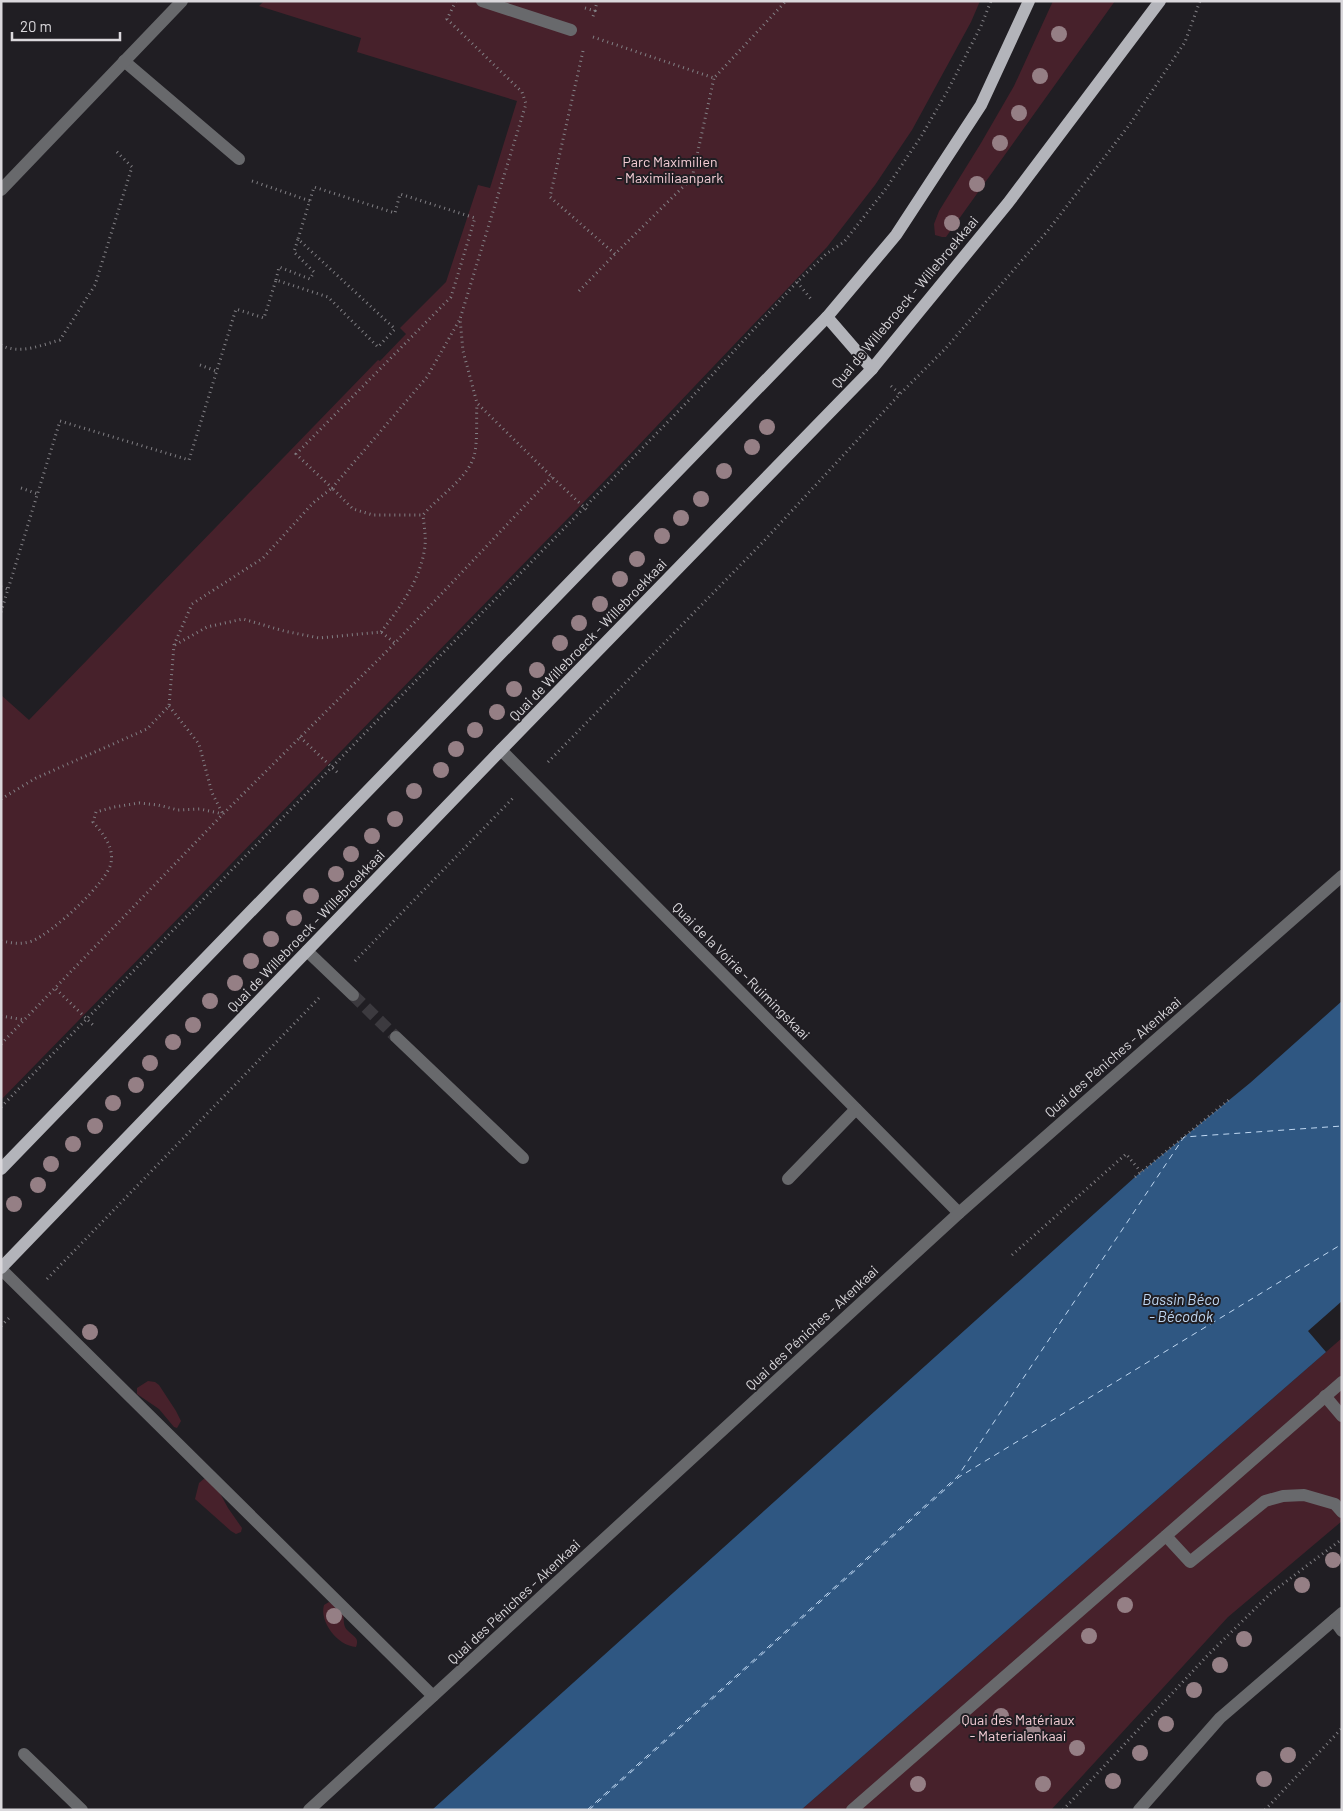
<svg xmlns="http://www.w3.org/2000/svg" width="1343" height="1811" viewBox="0 0 1343 1811" font-family="Barlow,sans-serif">
  <rect width="100%" height="100%" fill="#201e23"/>
  <!-- green -->
  <g fill="#47212b">
    <polygon points="264,1 980,1 971,22 912,130 875,185 827,247 616,469 1,1100 1,695 29,720 378,360 380,361 406,334 400,328 446,282 478,185 490,188 517,101 357,52 361,38 259,6"/>
    <polygon points="1053,1 1115,1 946,237 942,237 935,235 934,224 939,211 981,143 1014,86"/>
    <polygon points="1342,1338 1342,1521 1228,1617 1051,1810 801,1810"/>
    <polygon points="148,1381 155,1382 159,1385 176,1411 181,1421 177,1428 174,1427 159,1409 137,1394 137,1388"/>
    <polygon points="206,1477 215,1484 228,1508 242,1528 241,1532 236,1534 231,1531 195,1499 199,1483"/>
    <path d="M329,1602L343,1610C344,1615 343,1622 345,1627C349,1635 361,1636 356,1647C338,1646 319,1622 324,1605Z"/>
  </g>
  <!-- water -->
  <polygon fill="#2f5782" points="1342,1001 1342,1301 1308,1331 1326,1352 801,1810 432,1810 1135,1177 1250,1083"/>
  <g fill="none" stroke-linecap="round" stroke-linejoin="round">
    <!-- ferry -->
    <g stroke="#bfd7f2" stroke-width="1" stroke-dasharray="6 5" stroke-linecap="butt">
      <polyline points="587,1810 958,1476 1184,1137 1342,1126"/>
      <polyline points="589,1810 959,1477 1342,1244"/>
    </g>
    <!-- minor-tunnel -->
    <polyline stroke="#3c3a3f" stroke-width="12" stroke-dasharray="12 6" stroke-linecap="butt" points="353,995 396,1037"/>
    <!-- path -->
    <g stroke="#828085" stroke-width="3" stroke-dasharray="1 4" stroke-linecap="butt">
      <polyline points="456,1 447,19 522,92 526,104 460,319 463,351 477,403 552,477 589,512"/>
      <polyline points="585,8 595,11 592,19"/>
      <polyline points="595,11 597,1"/>
      <polyline points="593,37 714,78 786,1"/>
      <polyline points="583,51 550,197 615,254 692,178 714,78"/>
      <polyline points="252,181 310,201"/>
      <polyline points="276,280 279,267 310,279 314,272 294,252 298,239"/>
      <polyline points="797,282 811,299"/>
      <polyline points="579,291 615,254"/>
      <path d="M1,345C20,355 41,345 60,340L95,285L132,167L115,150"/>
      <polyline points="200,365 216,371"/>
      <polyline points="891,386 900,394"/>
      <polyline points="21,488 38,494"/>
      <polyline points="1,587 8,589"/>
      <polyline points="1,612 60,421 189,460 236,309 264,318 276,280 328,297 378,347 395,329 298,239 314,187 395,213 400,194 475,218 451,297 296,454 332,488 427,377 460,319"/>
      <path d="M381,632C401,606 421,579 425,546C426,536 424,525 423,515C438,497 468,478 474,456C478,442 476,419 477,404"/>
      <polyline points="175,645 207,627 243,619 284,631 319,638 381,632 395,643"/>
      <polyline points="169,706 199,744 212,793 223,814"/>
      <polyline points="300,737 338,773"/>
      <polyline points="548,762 762,543 900,394 945,349 1050,228 1130,124 1185,42 1200,1"/>
      <polyline points="1,799 36,778 147,729 169,706 174,645 192,604 263,558 313,503 332,488 353,509 373,515 423,515"/>
      <path d="M1,941C13,943 20,945 32,941C51,934 107,883 111,863C114,846 103,834 93,822L96,812L114,807L139,803L158,805L178,810L200,809L223,814"/>
      <polyline points="355,961 514,797"/>
      <polyline points="56,989 93,1025"/>
      <polyline points="1,1016 25,1020"/>
      <polyline points="1,1044 223,814 395,643 552,477"/>
      <polyline points="1,1107 692,397 797,282 826,254 844,242 885,190 922,135 948,90 981,26 991,1"/>
      <polyline points="1135,1177 1231,1098"/>
      <polyline points="1012,1255 1126,1154 1141,1172"/>
      <polyline points="47,1279 319,998"/>
      <polyline points="1,1326 11,1316"/>
      <polyline points="1063,1810 1207,1656 1271,1593 1342,1539"/>
      <polyline points="1265,1810 1342,1728"/>
    </g>
    <!-- minor -->
    <g stroke="#68696c" stroke-width="12">
      <polyline points="482,1 571,30"/>
      <polyline points="124,61 239,159"/>
      <polyline points="1,190 182,1"/>
      <polyline points="501,750 959,1213"/>
      <polyline points="307,951 353,995"/>
      <polyline points="396,1037 523,1158"/>
      <polyline points="788,1179 856,1109"/>
      <polyline points="1,1269 433,1696"/>
      <polyline points="1325,1396 1342,1416"/>
      <polyline points="1166,1536 1190,1562 1265,1501 1283,1496 1304,1495 1335,1504 1342,1512"/>
      <polyline points="1334,1620 1342,1631"/>
      <polyline points="24,1754 82,1810"/>
      <polyline points="309,1810 959,1213 1342,876"/>
      <polyline points="852,1810 1342,1382"/>
      <polyline points="1139,1810 1220,1718 1342,1613"/>
    </g>
    <!-- major -->
    <g stroke="#b3b4ba" stroke-width="12">
      <polyline points="827,317 872,369"/>
      <polyline points="1,1169 827,317 896,235 981,105 1029,1"/>
      <polyline points="1,1268 501,750 872,369 1008,203 1160,1"/>
    </g>
  </g>
  <!-- trees -->
  <g fill="#957f85">
    <circle cx="1059" cy="34" r="8"/>
    <circle cx="1040" cy="76" r="8"/>
    <circle cx="1019" cy="113" r="8"/>
    <circle cx="1000" cy="143" r="8"/>
    <circle cx="977" cy="184" r="8"/>
    <circle cx="952" cy="223" r="8"/>
    <circle cx="767" cy="427" r="8"/>
    <circle cx="752" cy="447" r="8"/>
    <circle cx="724" cy="471" r="8"/>
    <circle cx="701" cy="499" r="8"/>
    <circle cx="681" cy="518" r="8"/>
    <circle cx="662" cy="536" r="8"/>
    <circle cx="637" cy="559" r="8"/>
    <circle cx="620" cy="579" r="8"/>
    <circle cx="600" cy="604" r="8"/>
    <circle cx="579" cy="623" r="8"/>
    <circle cx="560" cy="643" r="8"/>
    <circle cx="537" cy="670" r="8"/>
    <circle cx="514" cy="689" r="8"/>
    <circle cx="497" cy="712" r="8"/>
    <circle cx="475" cy="730" r="8"/>
    <circle cx="456" cy="749" r="8"/>
    <circle cx="441" cy="770" r="8"/>
    <circle cx="414" cy="791" r="8"/>
    <circle cx="395" cy="819" r="8"/>
    <circle cx="372" cy="836" r="8"/>
    <circle cx="351" cy="854" r="8"/>
    <circle cx="336" cy="874" r="8"/>
    <circle cx="311" cy="896" r="8"/>
    <circle cx="294" cy="918" r="8"/>
    <circle cx="271" cy="939" r="8"/>
    <circle cx="251" cy="961" r="8"/>
    <circle cx="235" cy="983" r="8"/>
    <circle cx="210" cy="1001" r="8"/>
    <circle cx="193" cy="1025" r="8"/>
    <circle cx="173" cy="1042" r="8"/>
    <circle cx="150" cy="1063" r="8"/>
    <circle cx="136" cy="1085" r="8"/>
    <circle cx="113" cy="1103" r="8"/>
    <circle cx="95" cy="1126" r="8"/>
    <circle cx="73" cy="1144" r="8"/>
    <circle cx="51" cy="1164" r="8"/>
    <circle cx="38" cy="1185" r="8"/>
    <circle cx="14" cy="1204" r="8"/>
    <circle cx="90" cy="1332" r="8"/>
    <circle cx="1333" cy="1560" r="8"/>
    <circle cx="1302" cy="1585" r="8"/>
    <circle cx="1125" cy="1605" r="8"/>
    <circle cx="334" cy="1616" r="8"/>
    <circle cx="1089" cy="1636" r="8"/>
    <circle cx="1244" cy="1639" r="8"/>
    <circle cx="1220" cy="1665" r="8"/>
    <circle cx="1194" cy="1690" r="8"/>
    <circle cx="1001" cy="1716" r="8"/>
    <circle cx="1166" cy="1724" r="8"/>
    <circle cx="1033" cy="1732" r="8"/>
    <circle cx="1077" cy="1748" r="8"/>
    <circle cx="1140" cy="1753" r="8"/>
    <circle cx="1288" cy="1755" r="8"/>
    <circle cx="1264" cy="1779" r="8"/>
    <circle cx="1113" cy="1781" r="8"/>
    <circle cx="918" cy="1784" r="8"/>
    <circle cx="1043" cy="1784" r="8"/>
  </g>
  <g text-anchor="middle" stroke-width="4" stroke-linejoin="round" paint-order="stroke">
    <!-- park labels -->
    <g font-size="14" fill="#f5ced6" stroke="#201e23">
      <text x="670" y="167">Parc Maximilien<tspan x="670" dy="16">- Maximiliaanpark</tspan></text>
      <text x="1018" y="1725">Quai des Matériaux<tspan x="1018" dy="16">- Materialenkaai</tspan></text>
    </g>
    <!-- street labels -->
    <g font-size="14" fill="#dad8dc" stroke="#201e23">
      <text transform="translate(905 302) rotate(-50)" y="5">Quai de Willebroeck - Willebroekkaai</text>
      <text transform="translate(588 640) rotate(-46)" y="5">Quai de Willebroeck - Willebroekkaai</text>
      <text transform="translate(306 931) rotate(-46)" y="5">Quai de Willebroeck - Willebroekkaai</text>
      <text transform="translate(741 971) rotate(45)" y="5">Quai de la Voirie - Ruimingskaai</text>
      <text transform="translate(1113 1057) rotate(-41)" y="5">Quai des Péniches - Akenkaai</text>
      <text transform="translate(812 1328) rotate(-43)" y="5">Quai des Péniches - Akenkaai</text>
      <text transform="translate(514 1602) rotate(-43)" y="5">Quai des Péniches - Akenkaai</text>
    </g>
    <!-- water labels -->
    <g font-size="15" font-style="italic" fill="#bfd7f2" stroke="#201e23">
      <text x="1181" y="1305">Bassin Béco<tspan x="1181" dy="17">- Bécodok</tspan></text>
    </g>
  </g>
  <!-- border -->
  <rect width="1343" height="1811" fill="none" stroke="#dad8dc" stroke-width="5"/>
  <!-- scale -->
  <path d="M12 32v8h108v-8" fill="none" stroke="#dad8dc" stroke-width="2.5"/>
  <text x="20" y="32" font-size="15" fill="#dad8dc" stroke="#201e23" stroke-width="4" paint-order="stroke">20 m</text>
</svg>
